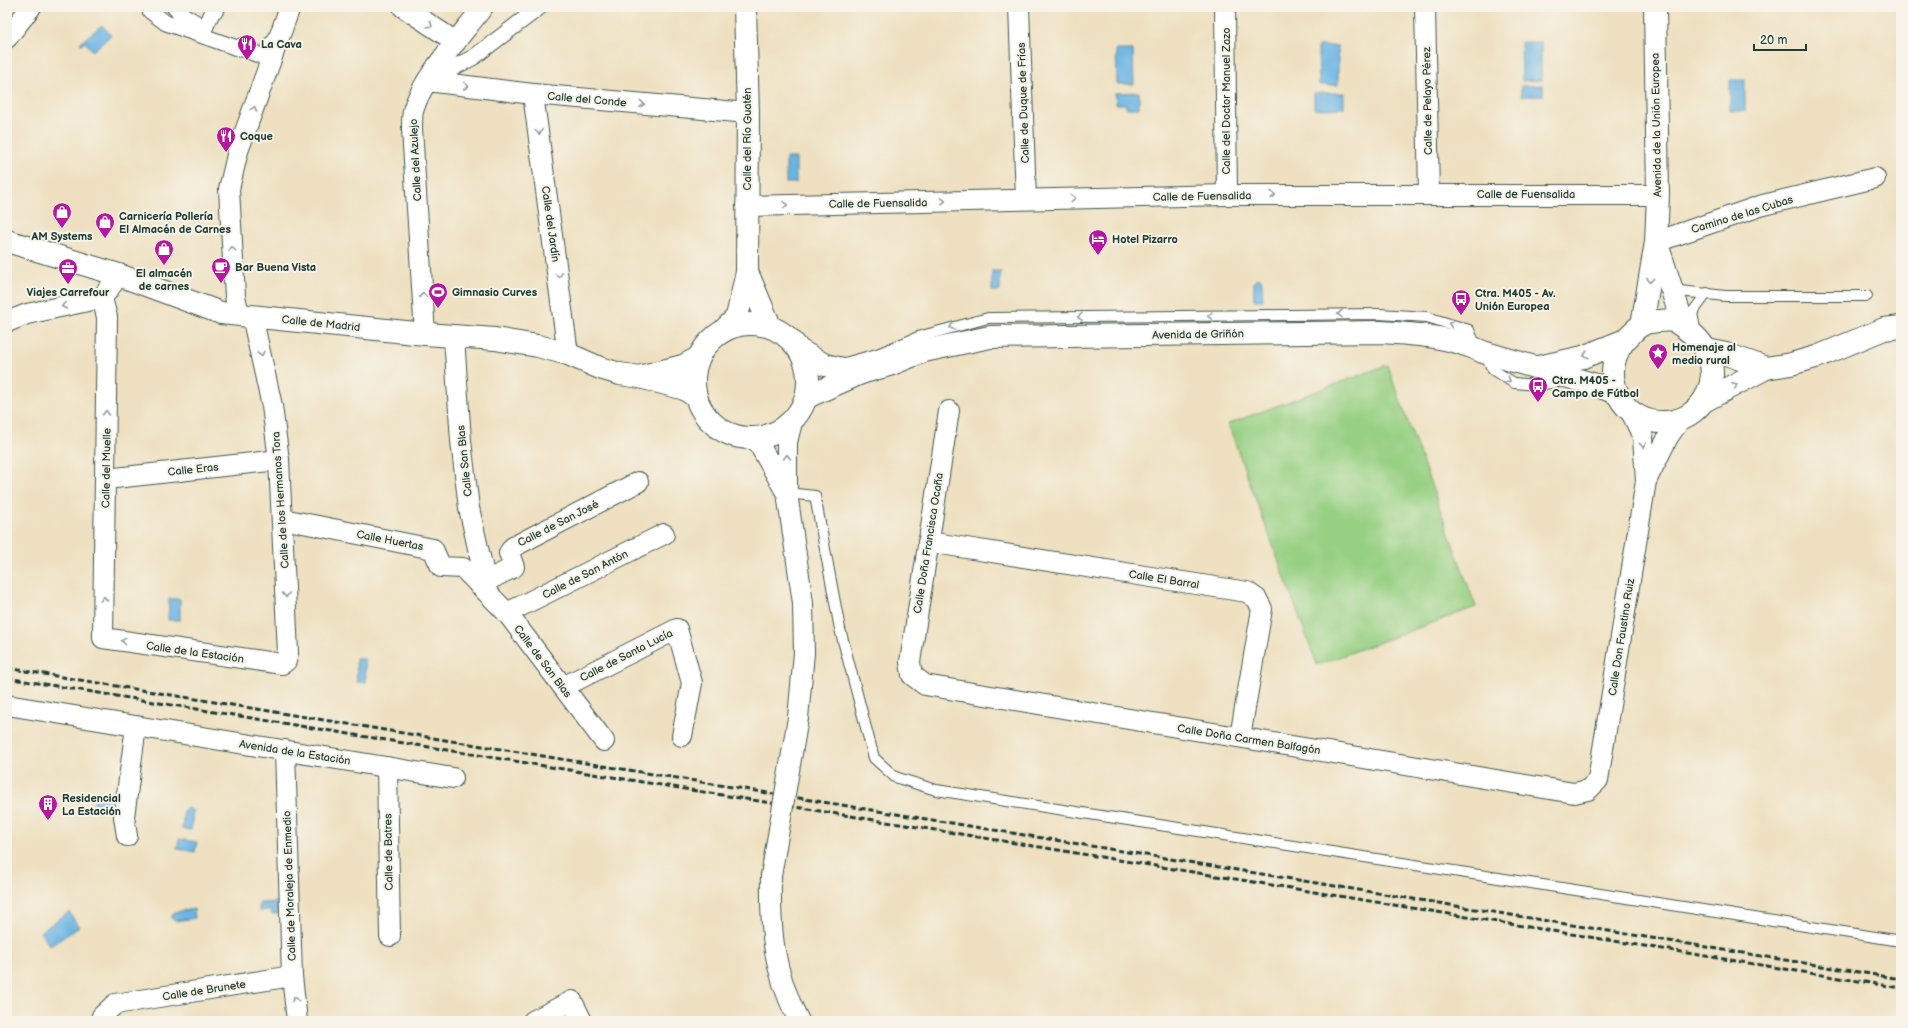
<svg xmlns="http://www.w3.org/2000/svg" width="1908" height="1028" viewBox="0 0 1908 1028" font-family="'Balsamiq Sans',sans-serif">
  <rect width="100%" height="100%" fill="#f7f3e8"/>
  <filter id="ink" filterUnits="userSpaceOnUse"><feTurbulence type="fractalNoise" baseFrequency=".025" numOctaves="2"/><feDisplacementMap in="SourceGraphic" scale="8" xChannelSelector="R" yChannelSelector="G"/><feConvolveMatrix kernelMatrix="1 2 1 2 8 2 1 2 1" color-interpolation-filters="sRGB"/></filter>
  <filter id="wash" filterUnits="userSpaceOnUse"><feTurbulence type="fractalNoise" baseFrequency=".012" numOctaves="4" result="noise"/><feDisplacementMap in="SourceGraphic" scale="16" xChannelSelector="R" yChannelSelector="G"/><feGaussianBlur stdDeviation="0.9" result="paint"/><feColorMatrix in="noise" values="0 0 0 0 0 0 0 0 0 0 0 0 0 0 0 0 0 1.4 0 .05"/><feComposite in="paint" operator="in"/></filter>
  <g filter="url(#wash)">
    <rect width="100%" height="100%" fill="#eee0c0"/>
    <!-- green -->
    <polygon fill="#97d083" stroke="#5b865c" points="1387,365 1476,607 1317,665 1228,424"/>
    <!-- water -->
    <g fill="#6bb4e3" stroke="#45788c">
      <polygon points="102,25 111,35 93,51 85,42 82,45 80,43"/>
      <polygon points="1521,42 1541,42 1541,80 1522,81"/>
      <polygon points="1318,46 1338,46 1338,85 1319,85"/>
      <polygon points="1116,50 1133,50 1134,84 1117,84"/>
      <rect x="1730" y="80" width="15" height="31"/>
      <polygon points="1543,85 1543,96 1521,96 1521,86"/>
      <polygon points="1139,92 1139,108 1126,108 1126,104 1116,104 1115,93"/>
      <polygon points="1314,93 1344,93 1344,108 1314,109"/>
      <rect x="786" y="158" width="10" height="25"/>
      <rect x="992" y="271" width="8" height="20"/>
      <polygon points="1257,278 1261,279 1262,282 1263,300 1254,300 1254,282"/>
      <polygon points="169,599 180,599 180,620 168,620"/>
      <polygon points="356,659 365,659 366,682 357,682"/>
      <polygon points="98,792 115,794 115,804 94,804 95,793"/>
      <polygon points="188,808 193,811 191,830 182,829 184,810"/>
      <polygon points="179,839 197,842 195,852 177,849"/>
      <polygon points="277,902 278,914 271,914 271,910 259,911 259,903"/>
      <polygon points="194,909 195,918 175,921 171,918 174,912"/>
      <polygon points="69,912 79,927 50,946 40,932"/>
    </g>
  </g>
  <g filter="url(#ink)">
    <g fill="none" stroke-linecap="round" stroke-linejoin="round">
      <!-- service casing -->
      <g stroke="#3e5549" stroke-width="12">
        <g id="service">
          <polyline points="1671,290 1725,296 1867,296"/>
          <polyline points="1696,334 1692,313 1707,293"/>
          <polyline points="1485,355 1493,370 1514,383 1537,385 1564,381"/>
          <polyline points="841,364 877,354 918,337 988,318 1379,314 1427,317 1469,330 1476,347"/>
          <polyline points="787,493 815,496 840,629 874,758 895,777 936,790 1901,941"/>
        </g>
      </g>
      <!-- pedestrian casing -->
      <g stroke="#3e5549" stroke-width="17">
        <g id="pedestrian">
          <polyline points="153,7 150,11 166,23 240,49 241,46 252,50 251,52 266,58 271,44"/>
          <polyline points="174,7 179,10 178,12 205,28 214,9 216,10 218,7"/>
          <polyline points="428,81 474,57 540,7"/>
        </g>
      </g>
      <!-- minor casing -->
      <g stroke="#3e5549" stroke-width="22">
        <g id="minor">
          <polyline points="403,7 456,42"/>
          <polyline points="1019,7 1026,199"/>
          <polyline points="1225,7 1227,195"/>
          <polyline points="1425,7 1429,194"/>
          <polyline points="7,38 31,7"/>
          <polyline points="427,81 533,94 748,113"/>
          <polyline points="533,94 568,354"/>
          <polyline points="746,206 1227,195 1658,195"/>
          <polyline points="1656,242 1763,205 1875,178"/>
          <polyline points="102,298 107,317 103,638 282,664 286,661 288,653 279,460 272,406 252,316"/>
          <polyline points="239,315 235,296 229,189 238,151 290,7"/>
          <polyline points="7,322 27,314 102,298 119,275"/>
          <path d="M425,334L412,129C412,123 412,117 413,111C422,78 462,35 483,7"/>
          <polyline points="454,337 461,441 469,508 483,570 479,585"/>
          <polyline points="949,411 910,662 912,675 925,685 1574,793 1588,790 1598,780 1646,481 1643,437 1631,412"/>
          <polyline points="792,422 787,442 787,493 803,603 804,653 798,718"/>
          <polyline points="756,439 786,492"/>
          <polyline points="106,479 279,460"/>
          <polyline points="1646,481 1668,437 1680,420"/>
          <polyline points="283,519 433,549 441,567 463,568 507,613 604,741"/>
          <polyline points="928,542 1247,592 1257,599 1262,609 1240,737"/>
          <polyline points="479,585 514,567 509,553 513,547 638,482"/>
          <polyline points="507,613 664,534"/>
          <polyline points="563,687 677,629 692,683 682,736"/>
          <polyline points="7,705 453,778"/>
          <polyline points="285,750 292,976 297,1021"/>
          <polyline points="387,767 390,936"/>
          <polyline points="127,836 124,817 136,726"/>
          <path d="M771,876C770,932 773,971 799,1021"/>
          <polyline points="102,1021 102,1016 115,1004 292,976"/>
          <polyline points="533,1021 572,1001 582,1021"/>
        </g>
      </g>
      <!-- tertiary casing -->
      <g stroke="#3e5549" stroke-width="24">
        <g id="tertiary">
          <polyline points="1658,247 1684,327"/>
          <polyline points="747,272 770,326"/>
          <polyline points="1642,325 1656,242 1658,195 1655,7"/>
          <polyline points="725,329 737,317 747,272 748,113 745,7"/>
        </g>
      </g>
      <!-- primary casing -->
      <g stroke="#3e5549" stroke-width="24">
        <g id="primary">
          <polyline points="7,241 119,275 221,313 425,334 495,339 538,346 568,354 600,368 620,374 640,377 685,389 696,397"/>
          <path d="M1657,321C1662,321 1668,320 1673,321C1677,322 1682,326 1686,329C1708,344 1719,369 1707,394C1701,408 1688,418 1673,421C1621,431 1592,369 1631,334C1634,331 1639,326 1643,324C1647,322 1653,322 1657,321Z"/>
          <circle cx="751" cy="381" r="57"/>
          <polyline points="1707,350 1726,354 1766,368"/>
          <polyline points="801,351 825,365 861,373"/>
          <polyline points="1538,367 1583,357 1623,341"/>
          <polyline points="643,376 683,366 698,358"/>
          <path d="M807,397L861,373L889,365L924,351L990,337L1380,332C1415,334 1450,336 1483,352L1596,385L1616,393"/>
          <polyline points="1704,401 1766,368 1791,364 1819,356 1884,329 1901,327"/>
        </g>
      </g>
      <!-- service -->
      <use href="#service" stroke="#fff" stroke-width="10"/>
      <!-- pedestrian -->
      <use href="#pedestrian" stroke="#fff" stroke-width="15"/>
      <!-- minor -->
      <use href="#minor" stroke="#fff" stroke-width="20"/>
      <!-- tertiary -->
      <use href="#tertiary" stroke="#fff" stroke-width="22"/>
      <!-- primary -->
      <use href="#primary" stroke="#fff" stroke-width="22"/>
      <!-- rail -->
      <g stroke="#1f3d34" stroke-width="3" stroke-dasharray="6 3" stroke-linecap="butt">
        <polyline points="7,668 1901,979"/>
        <polyline points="7,678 1901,988"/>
      </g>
      <!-- minor-bridge casing -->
      <g stroke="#3e5549" stroke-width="22" stroke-linecap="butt">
        <polyline id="minor-bridge" points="771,876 798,718"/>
      </g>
      <!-- minor-bridge -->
      <use href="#minor-bridge" stroke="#fff" stroke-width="20"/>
    </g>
    <!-- one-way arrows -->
    <defs><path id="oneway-chevron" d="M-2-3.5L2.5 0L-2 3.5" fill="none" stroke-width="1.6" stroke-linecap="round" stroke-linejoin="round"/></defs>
    <g stroke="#8f9e9a">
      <use href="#oneway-chevron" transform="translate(430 25) rotate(34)"/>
      <use href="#oneway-chevron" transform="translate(466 86) rotate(7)"/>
      <use href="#oneway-chevron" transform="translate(642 104) rotate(5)"/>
      <use href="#oneway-chevron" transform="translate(254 109) rotate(-70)"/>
      <use href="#oneway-chevron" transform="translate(539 132) rotate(82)"/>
      <use href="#oneway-chevron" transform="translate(1273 195)"/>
      <use href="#oneway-chevron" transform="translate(1073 198) rotate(-1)"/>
      <use href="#oneway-chevron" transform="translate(943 201) rotate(-1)"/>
      <use href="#oneway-chevron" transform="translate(785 205) rotate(-1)"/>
      <use href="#oneway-chevron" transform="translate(232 249) rotate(-94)"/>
      <use href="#oneway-chevron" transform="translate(559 275) rotate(82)"/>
      <use href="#oneway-chevron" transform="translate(1650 280) rotate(99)"/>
      <use href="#oneway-chevron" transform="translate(423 295) rotate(-93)"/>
      <use href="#oneway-chevron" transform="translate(64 306) rotate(168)"/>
      <use href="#oneway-chevron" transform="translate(1340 314) rotate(179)"/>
      <use href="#oneway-chevron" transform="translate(1210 316) rotate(179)"/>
      <use href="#oneway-chevron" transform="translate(1080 317) rotate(179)"/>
      <use href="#oneway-chevron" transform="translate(1451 324) rotate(-163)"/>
      <use href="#oneway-chevron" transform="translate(952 327) rotate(165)"/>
      <use href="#oneway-chevron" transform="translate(261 354) rotate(78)"/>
      <use href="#oneway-chevron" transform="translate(1586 355) rotate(161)"/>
      <use href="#oneway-chevron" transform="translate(1508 380) rotate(33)"/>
      <use href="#oneway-chevron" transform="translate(1735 385) rotate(-28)"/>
      <use href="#oneway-chevron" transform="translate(106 413) rotate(-90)"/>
      <use href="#oneway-chevron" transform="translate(1643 445) rotate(85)"/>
      <use href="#oneway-chevron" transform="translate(787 457) rotate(-90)"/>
      <use href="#oneway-chevron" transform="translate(286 595) rotate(88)"/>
      <use href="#oneway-chevron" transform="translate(104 599) rotate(-89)"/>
      <use href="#oneway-chevron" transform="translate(124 641) rotate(-172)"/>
      <use href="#oneway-chevron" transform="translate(295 999) rotate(-96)"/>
    </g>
  </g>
  <!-- icons -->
  <defs>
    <g id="restaurant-pin" transform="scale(1)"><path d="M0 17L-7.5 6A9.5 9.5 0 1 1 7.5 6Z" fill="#b5179e" stroke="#f7f3e8"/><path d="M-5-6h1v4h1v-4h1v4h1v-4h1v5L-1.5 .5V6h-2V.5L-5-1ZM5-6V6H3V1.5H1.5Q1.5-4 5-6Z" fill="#fff"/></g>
    <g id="shop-pin" transform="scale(1)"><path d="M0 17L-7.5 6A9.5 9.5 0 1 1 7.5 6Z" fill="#b5179e" stroke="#f7f3e8"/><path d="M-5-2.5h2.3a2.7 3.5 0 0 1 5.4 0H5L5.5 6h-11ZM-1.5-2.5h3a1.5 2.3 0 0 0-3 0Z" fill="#fff"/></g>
    <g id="hotel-pin" transform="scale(1)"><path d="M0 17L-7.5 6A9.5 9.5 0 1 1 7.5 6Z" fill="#b5179e" stroke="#f7f3e8"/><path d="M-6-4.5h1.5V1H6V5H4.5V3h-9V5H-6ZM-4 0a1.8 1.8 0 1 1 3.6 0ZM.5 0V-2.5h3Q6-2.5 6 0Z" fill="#fff"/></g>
    <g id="cafe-pin" transform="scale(1)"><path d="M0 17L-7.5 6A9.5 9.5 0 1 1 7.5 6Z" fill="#b5179e" stroke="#f7f3e8"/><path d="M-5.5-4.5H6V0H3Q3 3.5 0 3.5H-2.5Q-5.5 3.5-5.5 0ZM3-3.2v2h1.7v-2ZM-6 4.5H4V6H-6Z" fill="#fff"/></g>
    <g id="office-pin" transform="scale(1)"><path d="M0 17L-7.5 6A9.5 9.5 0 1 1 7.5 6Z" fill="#b5179e" stroke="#f7f3e8"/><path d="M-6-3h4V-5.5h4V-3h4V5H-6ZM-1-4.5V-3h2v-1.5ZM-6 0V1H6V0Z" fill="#fff"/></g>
    <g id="stadium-pin" transform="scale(1)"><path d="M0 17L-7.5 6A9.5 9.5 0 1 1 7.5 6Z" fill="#b5179e" stroke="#f7f3e8"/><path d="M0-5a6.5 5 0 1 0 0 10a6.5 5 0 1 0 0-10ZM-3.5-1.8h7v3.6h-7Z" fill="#fff"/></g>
    <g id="bus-pin" transform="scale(1)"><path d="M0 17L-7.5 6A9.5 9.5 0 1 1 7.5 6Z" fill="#b5179e" stroke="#f7f3e8"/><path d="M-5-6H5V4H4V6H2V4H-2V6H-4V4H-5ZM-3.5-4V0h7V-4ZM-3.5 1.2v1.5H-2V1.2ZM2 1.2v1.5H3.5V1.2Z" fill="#fff"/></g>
    <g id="sight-pin" transform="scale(1)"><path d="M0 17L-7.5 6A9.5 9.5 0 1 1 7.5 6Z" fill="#b5179e" stroke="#f7f3e8"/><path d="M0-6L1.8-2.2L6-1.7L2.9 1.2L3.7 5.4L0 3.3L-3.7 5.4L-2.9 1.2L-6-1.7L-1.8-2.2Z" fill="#fff"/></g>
    <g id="building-pin" transform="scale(1)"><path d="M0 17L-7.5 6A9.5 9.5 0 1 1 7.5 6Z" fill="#b5179e" stroke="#f7f3e8"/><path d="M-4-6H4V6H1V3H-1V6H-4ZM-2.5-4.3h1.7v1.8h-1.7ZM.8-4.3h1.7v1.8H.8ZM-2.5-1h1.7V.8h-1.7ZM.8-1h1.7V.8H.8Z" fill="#fff"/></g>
  </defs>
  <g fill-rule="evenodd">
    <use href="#restaurant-pin" x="247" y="44"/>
    <use href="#restaurant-pin" x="226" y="136"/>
    <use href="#shop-pin" x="62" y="212"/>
    <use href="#shop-pin" x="105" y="222"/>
    <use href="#hotel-pin" x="1098" y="239"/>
    <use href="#shop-pin" x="164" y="249"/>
    <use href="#cafe-pin" x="221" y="267"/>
    <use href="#office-pin" x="68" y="268"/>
    <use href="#stadium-pin" x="438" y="292"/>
    <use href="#bus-pin" x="1461" y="299"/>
    <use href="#sight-pin" x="1658" y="353"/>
    <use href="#bus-pin" x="1538" y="386"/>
    <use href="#building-pin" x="48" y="804"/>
  </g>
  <g text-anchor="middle" stroke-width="4" stroke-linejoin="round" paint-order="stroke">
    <!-- poi labels -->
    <g font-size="11" font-weight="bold" fill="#1f3d34" stroke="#f7f3e8" text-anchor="start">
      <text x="261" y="48">La Cava</text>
      <text x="240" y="140">Coque</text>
      <text x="119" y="220">Carnicería Pollería<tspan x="119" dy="13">El Almacén de Carnes</tspan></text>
      <text x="62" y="240" text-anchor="middle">AM Systems</text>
      <text x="1112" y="243">Hotel Pizarro</text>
      <text x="235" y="271">Bar Buena Vista</text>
      <text x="164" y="277" text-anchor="middle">El almacén<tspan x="164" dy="13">de carnes</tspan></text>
      <text x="68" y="296" text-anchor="middle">Viajes Carrefour</text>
      <text x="452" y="296">Gimnasio Curves</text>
      <text x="1475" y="297">Ctra. M405 - Av.<tspan x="1475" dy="13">Unión Europea</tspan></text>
      <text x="1672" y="351">Homenaje al<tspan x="1672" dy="13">medio rural</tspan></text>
      <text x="1552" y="384">Ctra. M405 -<tspan x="1552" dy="13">Campo de Fútbol</tspan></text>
      <text x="62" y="802">Residencial<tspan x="62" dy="13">La Estación</tspan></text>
    </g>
    <!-- street labels -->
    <g font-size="11" fill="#1f3d34" stroke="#f7f3e8">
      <text transform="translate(587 99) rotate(5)" y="4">Calle del Conde</text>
      <text transform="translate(1226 101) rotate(-90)" y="4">Calle del Doctor Manuel Zazo</text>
      <text transform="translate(1427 101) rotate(-91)" y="4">Calle de Pelayo Pérez</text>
      <text transform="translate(1023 103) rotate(-92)" y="4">Calle de Duque de Frías</text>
      <text transform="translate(1656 125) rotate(-91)" y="4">Avenida de la Unión Europea</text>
      <text transform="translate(747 139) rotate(-90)" y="4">Calle del Río Guatén</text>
      <text transform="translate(415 160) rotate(-93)" y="4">Calle del Azulejo</text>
      <text x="1526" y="198">Calle de Fuensalida</text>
      <text transform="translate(1202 196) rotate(-1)" y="4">Calle de Fuensalida</text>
      <text transform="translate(878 203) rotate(-1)" y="4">Calle de Fuensalida</text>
      <text transform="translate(1742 214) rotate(-17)" y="4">Camino de las Cubas</text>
      <text transform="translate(551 224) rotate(82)" y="4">Calle del Jardín</text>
      <text transform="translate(321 323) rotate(6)" y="4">Calle de Madrid</text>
      <text transform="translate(1198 334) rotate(-1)" y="4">Avenida de Griñón</text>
      <text transform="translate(464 461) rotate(-96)" y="4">Calle San Blas</text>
      <text transform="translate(106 468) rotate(-89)" y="4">Calle del Muelle</text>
      <text transform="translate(193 469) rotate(-6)" y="4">Calle Eras</text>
      <text transform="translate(280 500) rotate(-94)" y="4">Calle de los Hermanos Tora</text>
      <text transform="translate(558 523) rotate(-27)" y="4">Calle de San José</text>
      <text transform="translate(390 540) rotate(11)" y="4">Calle Huertas</text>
      <text transform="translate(928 543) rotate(-81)" y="4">Calle Doña Francisca Ocaña</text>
      <text transform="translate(585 574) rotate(-27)" y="4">Calle de San Antón</text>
      <text transform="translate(1164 579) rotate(9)" y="4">Calle El Barral</text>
      <text transform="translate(1621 637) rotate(-81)" y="4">Calle Don Faustino Ruiz</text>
      <text transform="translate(195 652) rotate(8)" y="4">Calle de la Estación</text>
      <text transform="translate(626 655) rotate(-27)" y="4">Calle de Santa Lucía</text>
      <text transform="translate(543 661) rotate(53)" y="4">Calle de San Blas</text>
      <text transform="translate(1249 739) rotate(9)" y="4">Calle Doña Carmen Balfagón</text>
      <text transform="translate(295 752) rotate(9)" y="4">Avenida de la Estación</text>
      <text transform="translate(388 852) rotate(-91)" y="4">Calle de Batres</text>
      <text transform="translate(289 886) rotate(-92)" y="4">Calle de Moraleja de Enmedio</text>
      <text transform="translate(204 990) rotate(-9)" y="4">Calle de Brunete</text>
    </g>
  </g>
  <!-- margin -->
  <rect width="1908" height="1028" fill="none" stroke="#f7f3e8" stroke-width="24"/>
  <!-- scale -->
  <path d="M1754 44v6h52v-6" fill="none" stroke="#1f3d34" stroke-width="2"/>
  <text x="1760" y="44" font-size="12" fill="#1f3d34" stroke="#f7f3e8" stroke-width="3" paint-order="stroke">20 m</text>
</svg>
